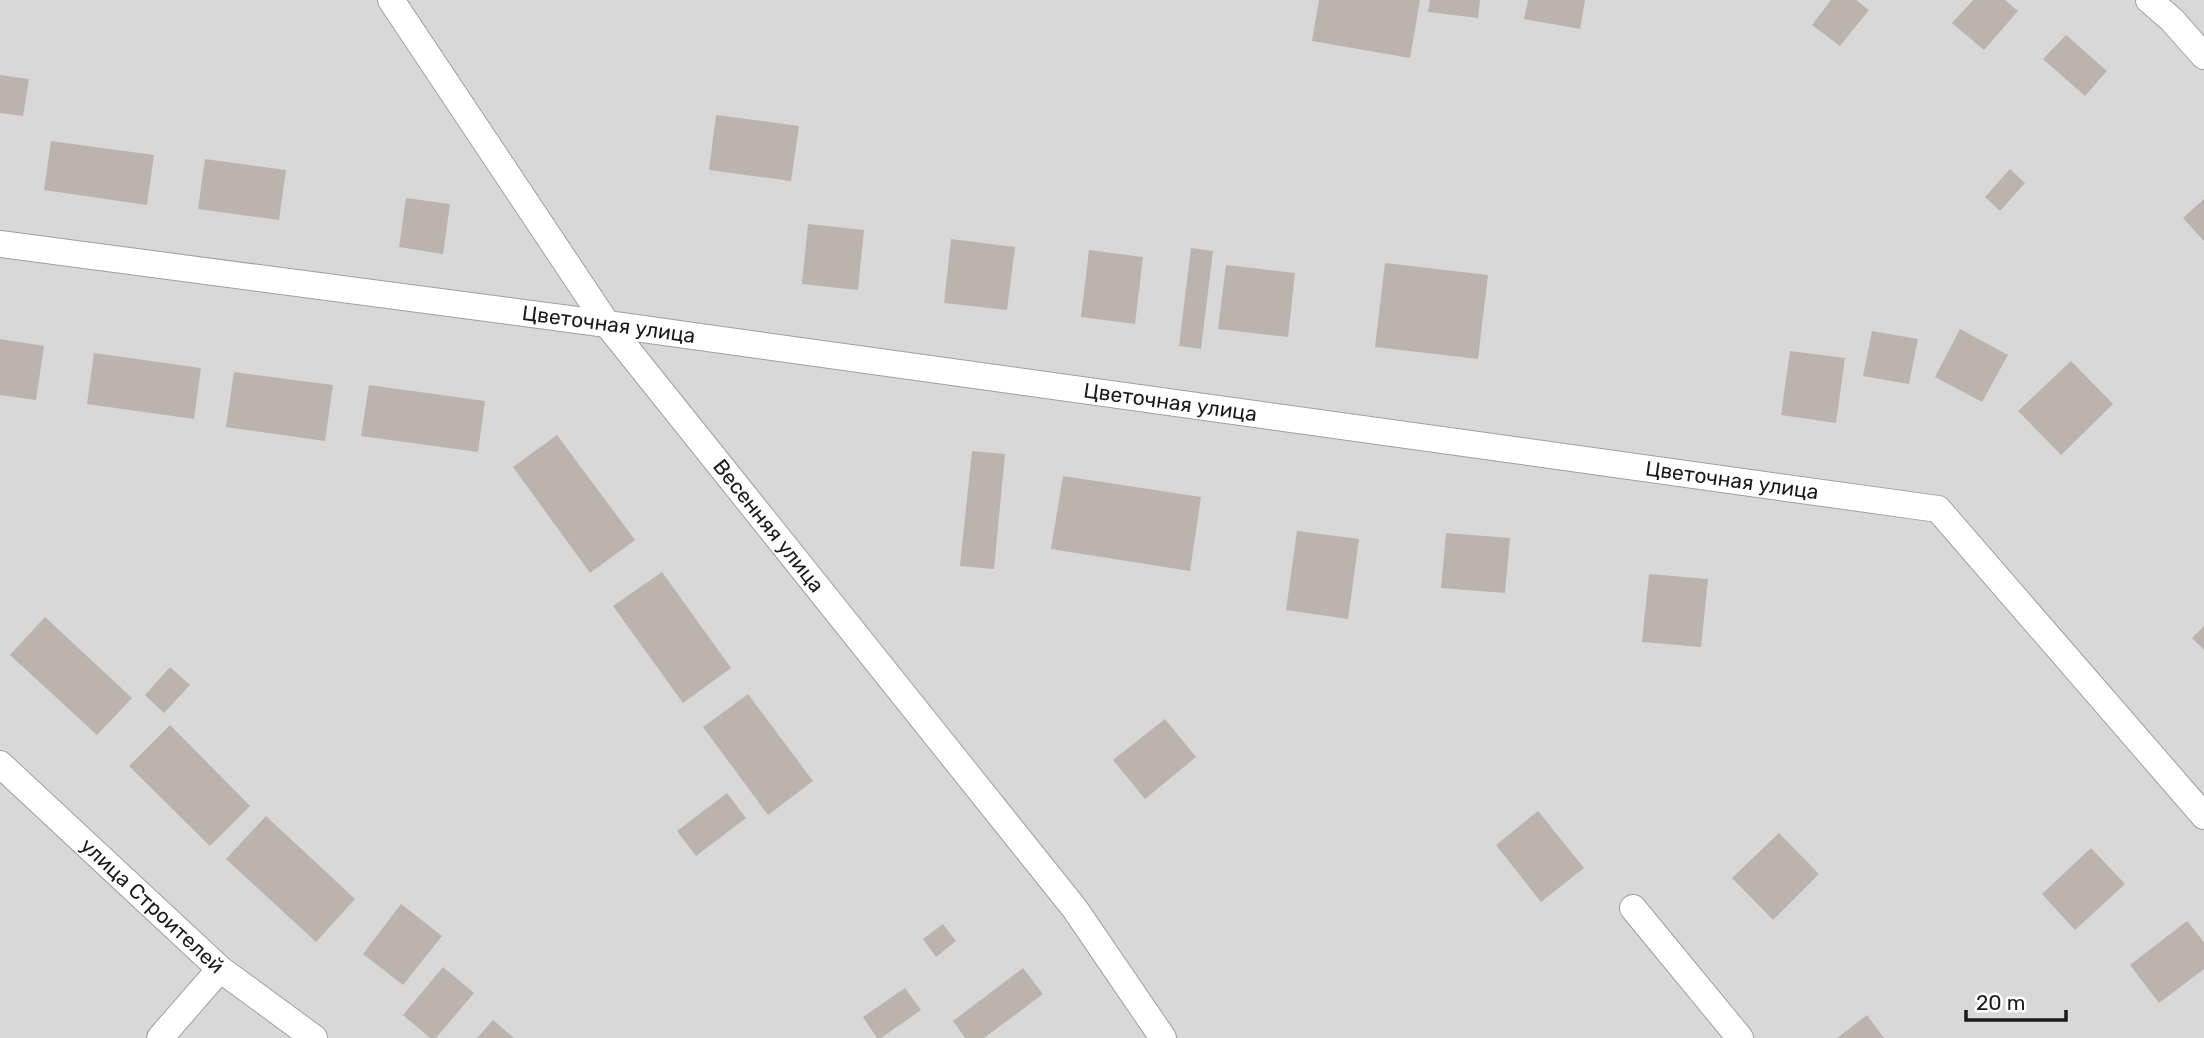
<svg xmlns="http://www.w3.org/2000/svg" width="2204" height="1038" viewBox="0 0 2204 1038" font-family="Rubik,sans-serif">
  <rect width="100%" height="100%" fill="#ece8e1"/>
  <!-- residential -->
  <rect fill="#d9d8d8" x="0" y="0" width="2204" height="1038"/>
  <!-- building -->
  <g fill="#bcb3ae">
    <polygon points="1319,0 1420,0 1410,58 1312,41"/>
    <polygon points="1430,0 1480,0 1478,18 1428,12"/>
    <polygon points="1528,0 1585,0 1580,29 1524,19"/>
    <polygon points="1831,0 1856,0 1869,10 1840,46 1812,25"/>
    <polygon points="1973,0 2005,0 2018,11 1984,50 1952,23"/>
    <polygon points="2066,35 2107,71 2085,96 2043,59"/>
    <polygon points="0,75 29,79 23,116 0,113"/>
    <polygon points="716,115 799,126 791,181 709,170"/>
    <polygon points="51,141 154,155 147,205 44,190"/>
    <polygon points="205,159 286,170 279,220 198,209"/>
    <polygon points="2010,169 2025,183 2000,211 1985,197"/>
    <polygon points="406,198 450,204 443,254 399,247"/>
    <polygon points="2204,199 2204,241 2183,218"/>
    <polygon points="808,224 864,230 858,290 802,284"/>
    <polygon points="951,239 1015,247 1007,310 944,303"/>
    <polygon points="1191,248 1213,251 1201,349 1179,346"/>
    <polygon points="1089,250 1143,257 1135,324 1081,317"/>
    <polygon points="1385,263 1488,275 1478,359 1375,347"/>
    <polygon points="1226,265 1295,273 1288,337 1218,329"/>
    <polygon points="1960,329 2008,355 1982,402 1935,377"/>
    <polygon points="1872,331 1918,339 1909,384 1863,376"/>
    <polygon points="0,339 44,346 36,400 0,395"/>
    <polygon points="1790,351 1845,358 1836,423 1781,415"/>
    <polygon points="94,353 201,368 194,419 87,404"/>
    <polygon points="2071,361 2113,404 2061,455 2018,411"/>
    <polygon points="234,372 333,385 325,441 226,427"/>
    <polygon points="369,385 485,401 478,452 361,436"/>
    <polygon points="557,435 635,540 590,573 513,467"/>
    <polygon points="972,451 1005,454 994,569 960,566"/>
    <polygon points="1063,476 1201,497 1190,571 1051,549"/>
    <polygon points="1297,531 1359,539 1348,619 1286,610"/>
    <polygon points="1446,533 1510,538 1505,593 1441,588"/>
    <polygon points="662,572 731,668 683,703 613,606"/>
    <polygon points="1649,574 1708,579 1701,647 1642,642"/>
    <polygon points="45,617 132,698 97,735 10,655"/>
    <polygon points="2204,626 2204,650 2192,638"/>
    <polygon points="170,667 190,685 164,713 145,695"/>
    <polygon points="748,694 813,781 768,815 703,727"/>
    <polygon points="1165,719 1196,757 1145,799 1113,760"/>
    <polygon points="170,725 250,806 210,846 129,766"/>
    <polygon points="727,793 746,818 696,856 677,831"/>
    <polygon points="1538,811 1584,868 1541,902 1496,845"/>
    <polygon points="266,816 355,899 316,942 226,859"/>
    <polygon points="1779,833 1819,874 1773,920 1732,878"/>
    <polygon points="2091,848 2125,884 2075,930 2042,894"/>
    <polygon points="401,904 442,936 403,985 363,954"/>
    <polygon points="2187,921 2204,942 2204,969 2159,1003 2130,965"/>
    <polygon points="943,924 956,941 936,957 923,939"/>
    <polygon points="443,967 474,993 436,1038 430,1038 403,1015"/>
    <polygon points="1023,968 1043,994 984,1038 965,1038 953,1021"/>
    <polygon points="905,988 921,1010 881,1038 877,1038 863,1017"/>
    <polygon points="1867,1015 1884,1038 1837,1038"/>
    <polygon points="493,1020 514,1038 477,1038"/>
  </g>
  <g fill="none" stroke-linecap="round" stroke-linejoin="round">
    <!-- minor casing -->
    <g stroke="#9f9f9f" stroke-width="28">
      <g id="minor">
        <path id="s1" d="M391,0L607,324L1075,909L1163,1038"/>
        <polyline points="2149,0 2172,20 2204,56"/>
        <path id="s2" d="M0,244L607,324L1938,509L2204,816"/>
        <path id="s3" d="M0,764L220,969L314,1038"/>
        <polyline points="1633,908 1740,1038"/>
        <polyline points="160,1038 220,969"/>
      </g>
    </g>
    <!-- minor -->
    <use href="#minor" stroke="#fff" stroke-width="26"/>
  </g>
  <g text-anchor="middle" stroke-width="5" stroke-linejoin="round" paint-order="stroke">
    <!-- street labels -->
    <g font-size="21" fill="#1b1b1b" stroke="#fff">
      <text dy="7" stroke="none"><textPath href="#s2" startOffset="614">Цветочная улица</textPath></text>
      <text dy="7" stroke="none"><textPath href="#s2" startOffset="1181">Цветочная улица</textPath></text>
      <text dy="7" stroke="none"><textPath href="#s2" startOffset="1748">Цветочная улица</textPath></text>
      <text dy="7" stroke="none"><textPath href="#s1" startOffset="648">Весенняя улица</textPath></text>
      <text dy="7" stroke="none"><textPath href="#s3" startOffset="208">улица Строителей</textPath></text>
    </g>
  </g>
  <!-- scale -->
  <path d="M1966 1010v10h100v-10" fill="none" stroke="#1b1b1b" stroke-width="3.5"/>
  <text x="1976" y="1010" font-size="21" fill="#1b1b1b" stroke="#ffffff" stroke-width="5" paint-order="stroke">20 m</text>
</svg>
